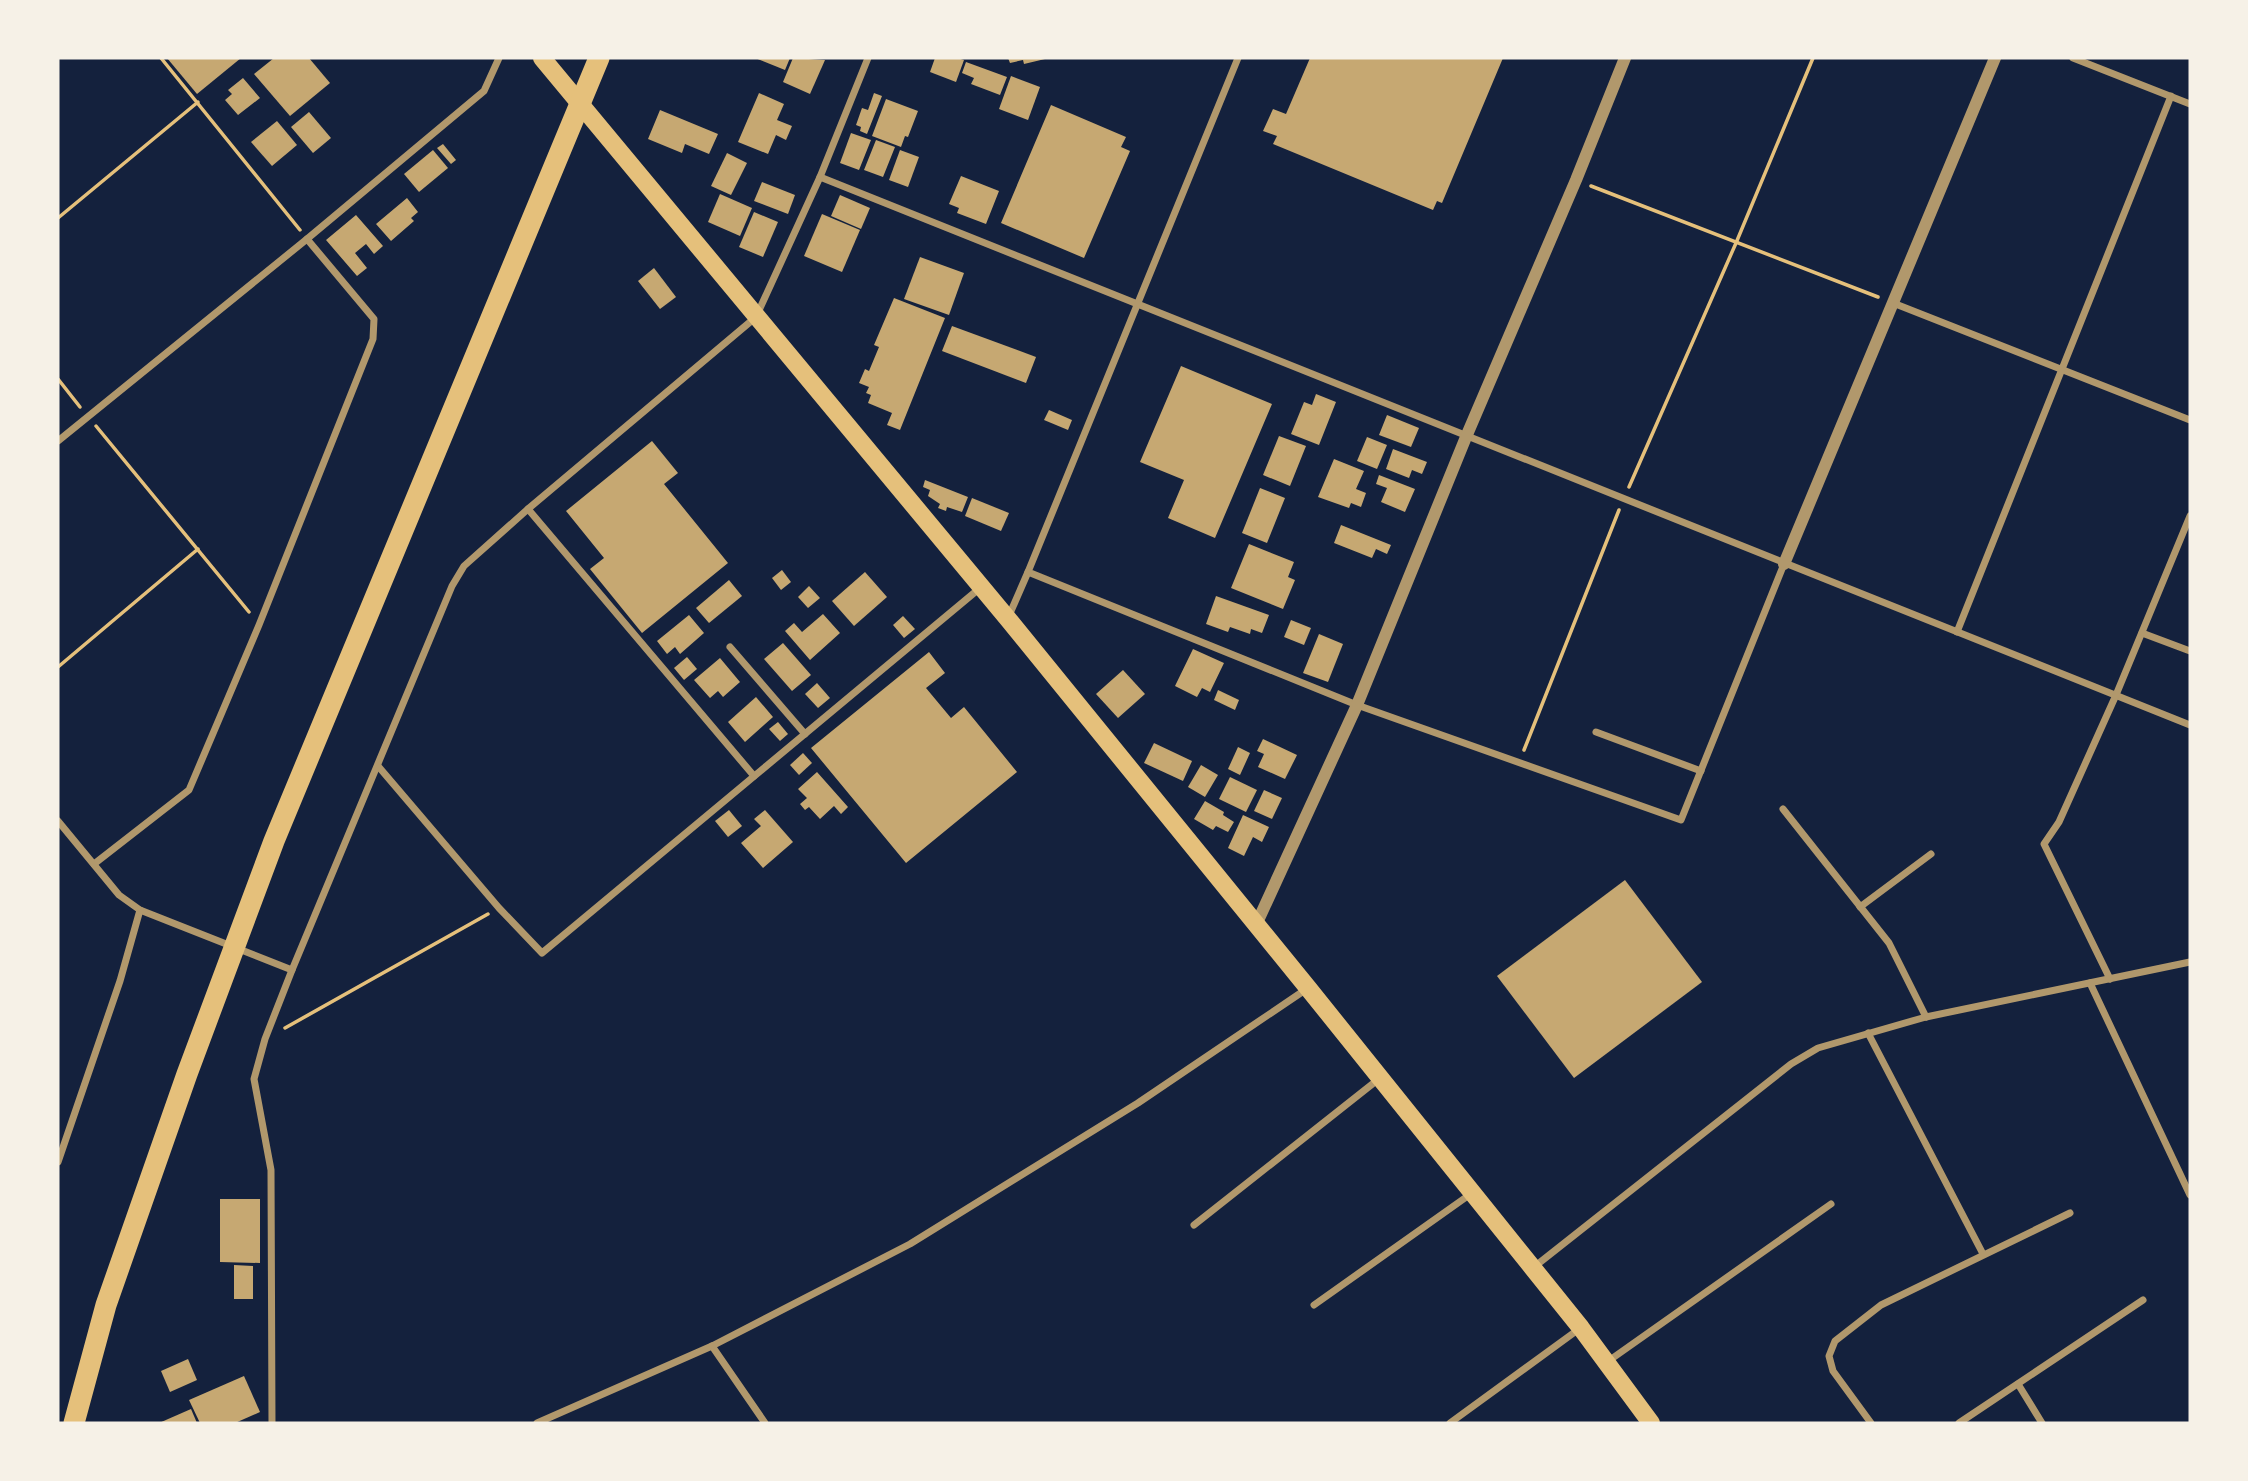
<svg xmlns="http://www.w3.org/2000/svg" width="2248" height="1481" viewBox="0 0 2248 1481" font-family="'PT Sans Narrow',sans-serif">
  <rect width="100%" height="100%" fill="#14213d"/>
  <!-- building -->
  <g fill="#c6a872">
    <polygon points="167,58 241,58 197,94"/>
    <polygon points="274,58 309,58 330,83 290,116 254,74"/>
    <polygon points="755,58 790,58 785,70"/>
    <polygon points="793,58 825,60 810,94 783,82"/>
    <polygon points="935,58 957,58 964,60 956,82 930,72"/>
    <polygon points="1008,58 1045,58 1045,59 1024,64 1023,60 1010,63"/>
    <polygon points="1310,58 1503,58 1442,203 1437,201 1433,210 1273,144 1277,136 1263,131 1273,109 1286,114"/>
    <polygon points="966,62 1007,77 1000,95 971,84 974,78 962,73"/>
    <polygon points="1011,76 1040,87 1028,120 999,109"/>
    <polygon points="243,78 260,98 238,115 225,100 232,94 228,90"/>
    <polygon points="759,93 784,104 777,120 792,126 786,140 776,135 768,154 738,142"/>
    <polygon points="874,93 882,96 867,134 860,131 861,127 856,125 862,108 868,110"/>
    <polygon points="886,99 918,111 908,137 905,136 901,147 872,136"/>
    <polygon points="1051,105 1126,137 1121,147 1130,151 1084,258 1001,223"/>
    <polygon points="660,110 718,134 709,154 685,144 682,153 648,139"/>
    <polygon points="309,112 331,138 313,153 291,127"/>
    <polygon points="277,121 297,145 272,166 251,142"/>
    <polygon points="851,133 871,140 859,170 840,163"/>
    <polygon points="876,140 895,147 883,177 864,170"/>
    <polygon points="443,144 456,160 451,164 437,148"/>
    <polygon points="433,150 448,168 419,192 404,174"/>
    <polygon points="900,150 919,157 908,187 889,180"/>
    <polygon points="727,153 747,163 731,195 711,186"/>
    <polygon points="961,176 999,191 986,224 957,213 959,208 949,204"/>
    <polygon points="762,182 795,195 788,214 754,201"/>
    <polygon points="720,194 752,208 740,236 708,222"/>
    <polygon points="840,195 870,208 861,229 831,216"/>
    <polygon points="407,198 418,212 411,218 414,221 391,241 376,224"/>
    <polygon points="754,212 778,222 763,257 739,247"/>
    <polygon points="822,214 860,230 842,272 804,256"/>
    <polygon points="356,215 383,246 374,254 366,244 355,253 367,268 357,276 326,240"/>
    <polygon points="920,257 964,273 949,315 904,299"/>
    <polygon points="654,268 676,297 660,309 638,281"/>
    <polygon points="894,298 945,318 900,430 887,425 892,413 868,403 871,395 866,393 869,387 859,383 865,369 869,371 879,347 874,345"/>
    <polygon points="952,326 1036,357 1026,383 942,351"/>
    <polygon points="1181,366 1272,404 1215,538 1168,518 1184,480 1140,462"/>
    <polygon points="1316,394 1336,402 1319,445 1291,434 1304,402 1312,405"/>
    <polygon points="1049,410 1072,420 1068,430 1044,420"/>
    <polygon points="1387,415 1419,428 1411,447 1379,435"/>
    <polygon points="1279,436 1306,446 1290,486 1263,475"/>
    <polygon points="1367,437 1387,445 1377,469 1357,461"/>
    <polygon points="652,441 678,473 664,484 728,563 642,633 590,569 604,558 566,511"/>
    <polygon points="1393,449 1427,462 1422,474 1412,470 1409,478 1386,469"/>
    <polygon points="1334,459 1364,471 1356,489 1366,493 1361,507 1351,503 1349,508 1318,497"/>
    <polygon points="1379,475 1415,489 1405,512 1381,502 1387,488 1376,484"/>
    <polygon points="925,480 968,497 962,512 947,507 946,511 938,508 940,504 928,496 930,490 923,487"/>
    <polygon points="1260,488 1285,498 1267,543 1242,533"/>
    <polygon points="972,498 1009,513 1001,531 965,516"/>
    <polygon points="1341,525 1391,545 1387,554 1376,549 1372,558 1334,543"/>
    <polygon points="1249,544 1294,562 1288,577 1295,580 1283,609 1231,588"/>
    <polygon points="782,570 791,582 781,590 772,578"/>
    <polygon points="865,572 887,597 854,626 832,601"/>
    <polygon points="729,580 742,596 709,623 696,608"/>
    <polygon points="809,586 820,598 808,608 798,597"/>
    <polygon points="1216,596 1269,615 1262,633 1251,629 1250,634 1230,627 1228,632 1206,624"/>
    <polygon points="823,614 840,633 810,660 785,631 794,623 802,632"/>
    <polygon points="689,615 704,633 680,654 675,647 667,654 657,641"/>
    <polygon points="903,616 915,629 904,638 893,625"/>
    <polygon points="1291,620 1311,628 1304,645 1284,637"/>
    <polygon points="1319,634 1343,644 1328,682 1303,673"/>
    <polygon points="783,643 811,675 792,691 764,659"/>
    <polygon points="1193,649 1224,663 1210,692 1202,688 1197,697 1175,686"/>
    <polygon points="929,652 945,673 926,688 951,718 964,707 1017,772 906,863 811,748"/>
    <polygon points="687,657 697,669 684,680 674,668"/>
    <polygon points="720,658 740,682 723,697 718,691 710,698 694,680"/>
    <polygon points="1123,670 1145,694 1118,718 1096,694"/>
    <polygon points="817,683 830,698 818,708 805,694"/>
    <polygon points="1218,690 1239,700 1235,710 1214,700"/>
    <polygon points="756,697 773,717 745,742 728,722"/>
    <polygon points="778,722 788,734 780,741 769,729"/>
    <polygon points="1263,739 1297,755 1285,779 1258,767 1264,754 1257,751"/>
    <polygon points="1154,743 1192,761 1183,781 1144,763"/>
    <polygon points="1238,747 1250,753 1240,775 1228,769"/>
    <polygon points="803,753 812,763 799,775 790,765"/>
    <polygon points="1201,765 1218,775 1205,797 1188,787"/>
    <polygon points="817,772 848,807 841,814 834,806 820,819 809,807 805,810 800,804 807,798 798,789"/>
    <polygon points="1230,777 1257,790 1246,812 1219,799"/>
    <polygon points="1264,790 1282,798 1272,819 1254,811"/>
    <polygon points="1205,801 1224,812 1223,815 1234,822 1228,832 1216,826 1213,830 1194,819"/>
    <polygon points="729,810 742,826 728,837 715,821"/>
    <polygon points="765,810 793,842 763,868 741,843 761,826 754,819"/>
    <polygon points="1243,815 1269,827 1262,842 1253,837 1244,856 1228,848"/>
    <polygon points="1625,880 1702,982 1574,1078 1497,976"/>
    <polygon points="220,1199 260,1199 260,1263 220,1262"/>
    <polygon points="234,1265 253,1266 253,1299 234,1299"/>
    <polygon points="188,1359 197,1380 170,1392 161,1371"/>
    <polygon points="244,1376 260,1412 235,1423 200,1423 189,1400"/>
    <polygon points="191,1409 197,1423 159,1423"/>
  </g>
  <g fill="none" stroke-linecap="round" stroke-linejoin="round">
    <!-- path -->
    <g stroke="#e5c07b" stroke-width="3.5">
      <polyline points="161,58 300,230"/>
      <polyline points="1591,186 1878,297"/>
      <polyline points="58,218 198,102"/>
      <polyline points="58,379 80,407"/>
      <polyline points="96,426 249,612"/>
      <polyline points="1629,487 1736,243 1813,58"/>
      <polyline points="58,667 198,549"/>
      <polyline points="1524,750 1619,510"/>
      <polyline points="285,1028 488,914"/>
    </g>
    <!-- minor -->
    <g stroke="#b1986c" stroke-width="7">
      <polyline points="1238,58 1028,572 1357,705 1681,820 1784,564"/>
      <polyline points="2073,58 2190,104"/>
      <polyline points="820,177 2190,725"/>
      <polyline points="1893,303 2190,420"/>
      <polyline points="58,441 307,239 484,91 499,58"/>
      <polyline points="528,509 754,776"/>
      <polyline points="1008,618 1028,572"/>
      <polyline points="1957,632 2171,96"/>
      <polyline points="2142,633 2190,651"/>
      <polyline points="730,647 805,734"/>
      <polyline points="1596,732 1701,771"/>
      <polyline points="378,766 499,908 542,953 980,588"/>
      <polyline points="1783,809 1889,943 1926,1017"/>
      <polyline points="58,821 119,895 140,910 292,970 265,1039 254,1079 271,1170 272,1423"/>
      <polyline points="94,864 189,790 259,625 373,339 374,319 307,239"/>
      <polyline points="1860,907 1931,854"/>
      <polyline points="292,970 452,586 464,566 528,509 756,317 820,177 868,58"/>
      <polyline points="2110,979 2044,844 2059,822 2116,695 2190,516"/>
      <polyline points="2090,983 2190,1195"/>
      <polyline points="1868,1033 1983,1254"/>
      <polyline points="58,1162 120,981 140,910"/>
      <polyline points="1194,1225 1380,1078"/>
      <polyline points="1534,1267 1791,1064 1818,1048 1926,1017 2190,962"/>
      <polyline points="1314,1305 1472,1193"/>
      <polyline points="712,1346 765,1423"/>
      <polyline points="1607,1362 1831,1204"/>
      <polyline points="2018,1384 2042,1423"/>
      <polyline points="537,1423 712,1346 910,1244 1138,1103 1308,988"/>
      <polyline points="1450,1423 1579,1329"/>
      <polyline points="1871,1423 1833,1371 1829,1356 1835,1341 1881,1305 2070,1213"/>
      <polyline points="1959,1423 2143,1300"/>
    </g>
    <!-- tertiary -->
    <g stroke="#b1986c" stroke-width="12">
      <polyline points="1784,564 1995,58"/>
      <polyline points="1256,925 1357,705 1466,437 1576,180 1625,58"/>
    </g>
    <!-- primary -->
    <polyline stroke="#e5c07b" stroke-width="18" points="542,58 1008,619 1308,988 1581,1328 1651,1423"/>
    <!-- motorway -->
    <polyline stroke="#e5c07b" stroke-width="21" points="74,1423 106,1305 187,1074 274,841 599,58"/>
  </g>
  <!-- border -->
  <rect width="2248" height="1481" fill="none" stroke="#f6f1e7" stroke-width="119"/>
</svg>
